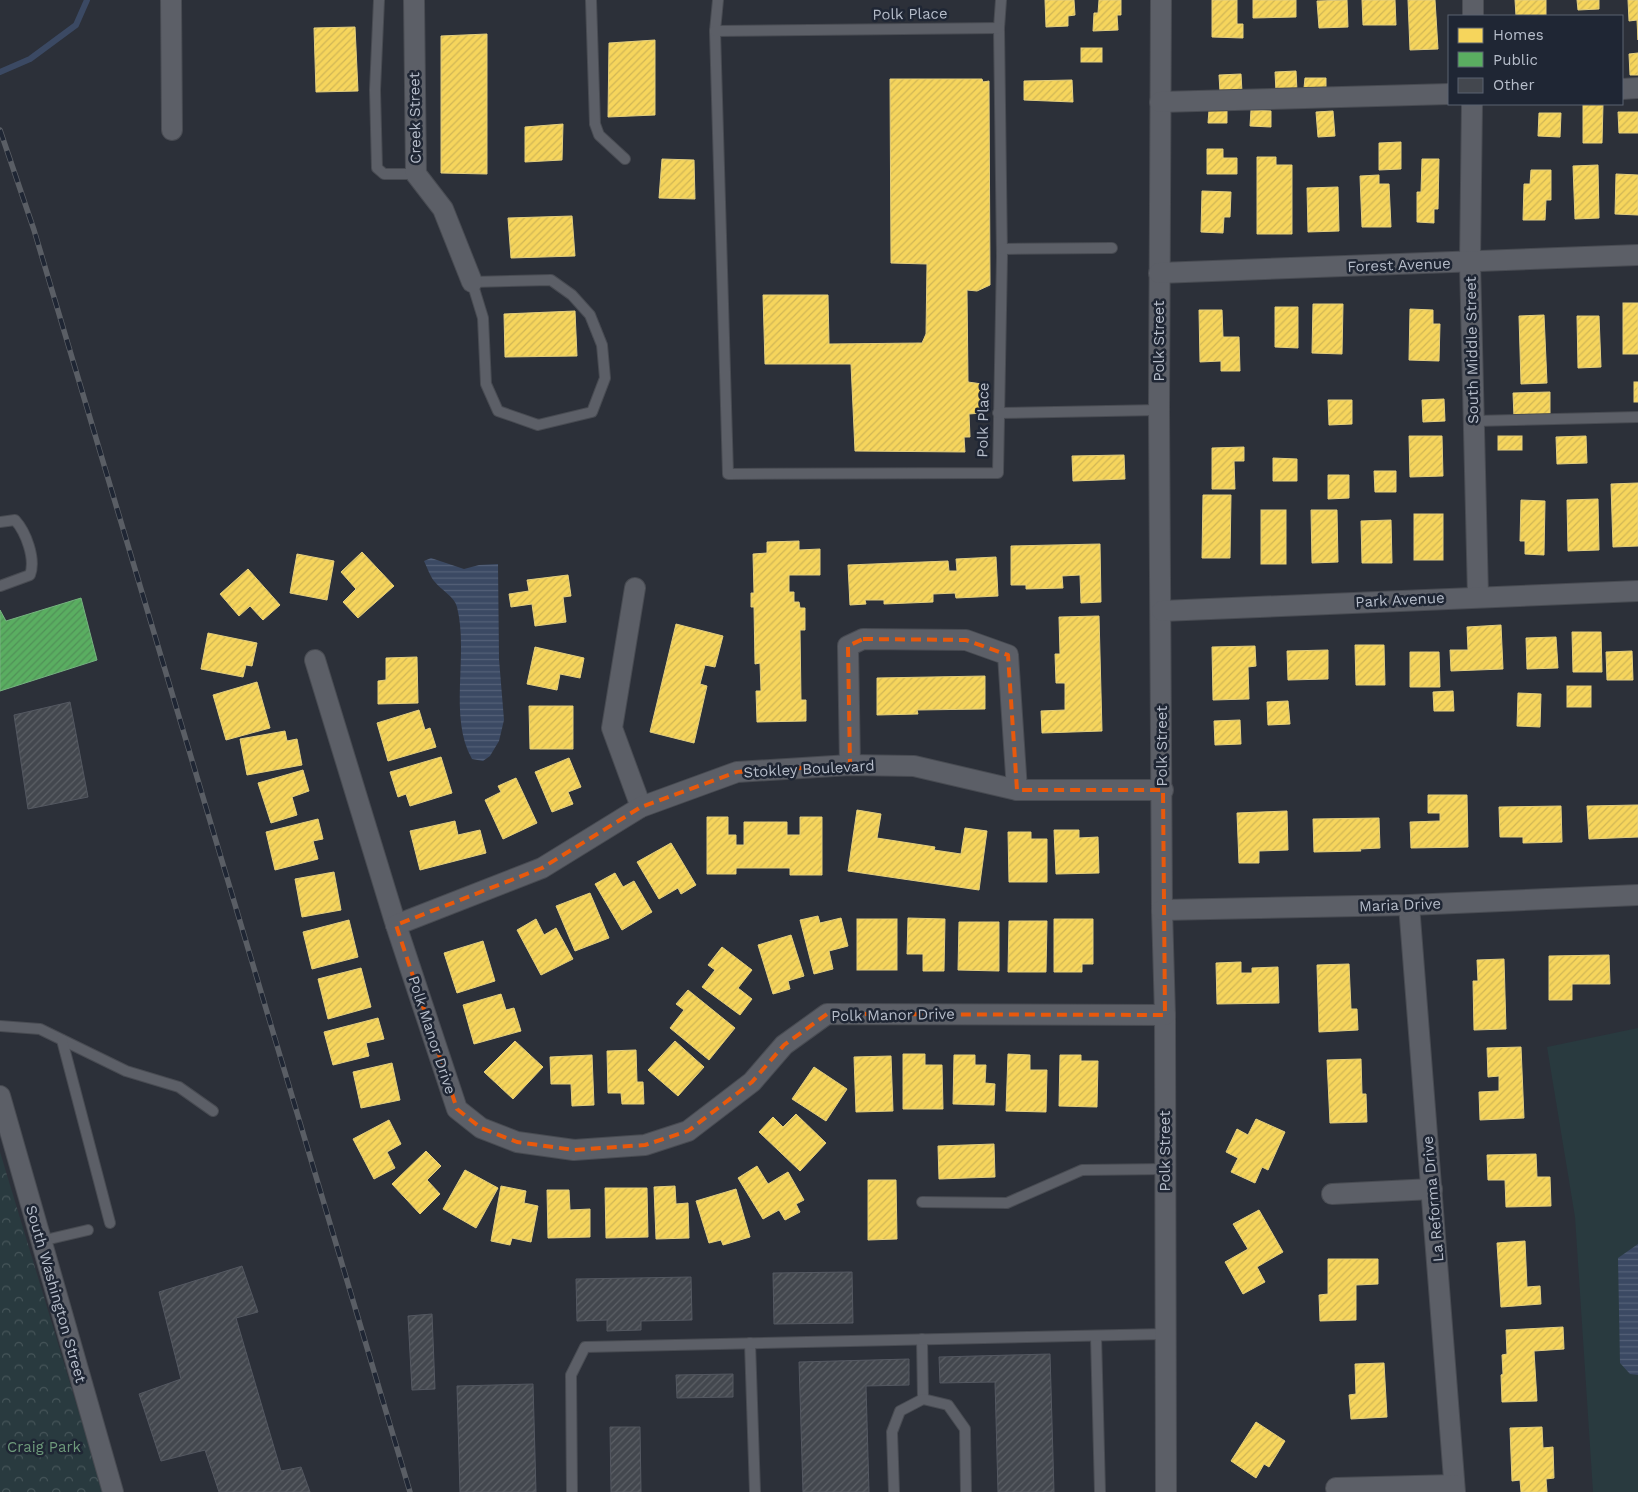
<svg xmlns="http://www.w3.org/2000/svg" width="1638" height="1492" viewBox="0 0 1638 1492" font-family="'Work Sans',sans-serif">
  <defs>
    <pattern id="park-crowns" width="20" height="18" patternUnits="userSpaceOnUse" patternTransform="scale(1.25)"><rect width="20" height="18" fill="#293a3f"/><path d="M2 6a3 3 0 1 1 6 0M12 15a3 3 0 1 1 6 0" fill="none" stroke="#465559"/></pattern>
    <pattern id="water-rules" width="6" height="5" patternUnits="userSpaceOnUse" patternTransform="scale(1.25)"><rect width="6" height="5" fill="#3b4963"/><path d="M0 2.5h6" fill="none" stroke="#556178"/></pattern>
    <pattern id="homes-hatch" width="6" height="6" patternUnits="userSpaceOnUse" patternTransform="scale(1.25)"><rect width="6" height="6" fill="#f6d55c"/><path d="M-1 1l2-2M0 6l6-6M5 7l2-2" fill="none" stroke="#d0b656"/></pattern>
    <pattern id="public-hatch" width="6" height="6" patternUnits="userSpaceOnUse" patternTransform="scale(1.25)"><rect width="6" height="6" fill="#5aae61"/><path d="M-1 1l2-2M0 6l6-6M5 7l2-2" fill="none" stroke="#519158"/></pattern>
    <pattern id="building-hatch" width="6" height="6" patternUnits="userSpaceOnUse" patternTransform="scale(1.25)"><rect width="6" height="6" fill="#43474e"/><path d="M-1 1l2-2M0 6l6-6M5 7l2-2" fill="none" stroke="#5c6066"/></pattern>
  </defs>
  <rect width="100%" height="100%" fill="#2c3039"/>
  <!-- grass -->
  <polygon fill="#293a3f" points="1638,1028 1638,1492 1593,1492 1575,1217 1547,1047"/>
  <!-- park -->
  <polygon fill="url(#park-crowns)" points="0,1152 103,1492 0,1492"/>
  <!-- water -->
  <g fill="url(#water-rules)">
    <path d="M431,558L464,569L479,565L498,564L499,659L504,720L499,741L490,756L483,761L472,759C448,716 469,656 457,607C455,597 441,590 434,581C430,576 427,567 424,561Z"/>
    <polygon points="1638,1244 1638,1375 1630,1374 1620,1363 1618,1258"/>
  </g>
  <!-- homes -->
  <g fill="url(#homes-hatch)" stroke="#e3ce7d">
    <polygon points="1045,0 1074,0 1075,15 1068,16 1068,26 1046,27"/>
    <polygon points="1099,0 1121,0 1121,15 1117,15 1118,30 1093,31 1094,13 1098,13"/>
    <polygon points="1212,0 1237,0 1237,24 1243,24 1243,38 1212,37"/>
    <polygon points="1253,0 1296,0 1296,17 1253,18"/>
    <polygon points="1347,0 1348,27 1319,28 1317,1"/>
    <polygon points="1362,0 1395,0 1396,25 1363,25"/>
    <polygon points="1408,0 1435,0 1438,49 1410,50"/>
    <polygon points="1515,0 1546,0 1546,16 1516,16"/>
    <polygon points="1577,0 1599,0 1599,9 1578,10"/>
    <polygon points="1628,0 1638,0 1638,40 1637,20 1629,21"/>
    <polygon points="355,27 358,91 316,92 314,28"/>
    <polygon points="487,34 487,174 441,173 441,36"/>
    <polygon points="655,40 655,115 608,117 609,43"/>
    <rect x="1081" y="48" width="21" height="14"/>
    <polygon points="1638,53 1638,75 1630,75 1629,54"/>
    <polygon points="1296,71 1297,91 1276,92 1275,72"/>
    <polygon points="1241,74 1242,92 1220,92 1219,75"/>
    <polygon points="1305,78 1326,78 1326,88 1304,88"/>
    <polygon points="890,79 982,79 983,82 989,81 990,285 977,291 967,290 968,382 982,384 982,413 969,414 970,437 964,437 965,452 855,451 851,364 765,364 763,295 828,295 829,344 922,343 926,334 927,264 891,263"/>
    <polygon points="1072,80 1073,102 1024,100 1024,81"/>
    <polygon points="1583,104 1603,104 1602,143 1583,143"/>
    <polygon points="1209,110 1227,111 1227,123 1208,123"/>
    <polygon points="1251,110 1271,111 1271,127 1250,126"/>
    <polygon points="1333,111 1335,136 1318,137 1316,112"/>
    <polygon points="1618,112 1638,112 1638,133 1619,133"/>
    <polygon points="1539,113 1561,113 1560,137 1538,136"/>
    <polygon points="563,124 562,160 525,162 525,127"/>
    <polygon points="1401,142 1401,169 1379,170 1379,143"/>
    <polygon points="1207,149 1223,149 1223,158 1237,158 1237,174 1207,174"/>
    <polygon points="1257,157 1276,157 1276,165 1292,165 1292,234 1257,234"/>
    <polygon points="662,159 694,160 695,199 659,198"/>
    <polygon points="1422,159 1439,159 1438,209 1434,209 1434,223 1417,222 1417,192 1421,192"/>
    <polygon points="1598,165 1599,218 1575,219 1573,166"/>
    <polygon points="1531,170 1551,170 1551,200 1546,200 1545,220 1523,220 1524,184 1530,184"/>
    <polygon points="1616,174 1638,175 1638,215 1615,214"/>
    <polygon points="1379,175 1379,184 1389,184 1391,227 1362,227 1360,176"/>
    <polygon points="1338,187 1339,231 1308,232 1307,188"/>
    <polygon points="1202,191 1231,192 1230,217 1224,217 1223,233 1201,232"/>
    <polygon points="572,216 575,256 511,258 508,218"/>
    <rect x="1623" y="303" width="15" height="51"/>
    <polygon points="1313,304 1343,304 1342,354 1312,353"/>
    <polygon points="1275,307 1298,307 1298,348 1275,347"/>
    <polygon points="1410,309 1433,310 1433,324 1440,324 1439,361 1409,360"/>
    <polygon points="1199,310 1222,310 1223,337 1239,337 1240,371 1221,371 1221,361 1200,362"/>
    <polygon points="575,311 577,356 505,357 504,314"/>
    <polygon points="1544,315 1547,383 1521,384 1519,316"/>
    <polygon points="1577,316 1599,316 1601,367 1578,368"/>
    <rect x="1634" y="382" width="4" height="20"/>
    <polygon points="1550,392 1550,416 1514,417 1513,393"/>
    <polygon points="1444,399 1445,421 1423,422 1422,400"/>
    <polygon points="1328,400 1352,400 1352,424 1329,425"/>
    <polygon points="1409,436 1442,436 1443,476 1410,477"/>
    <rect x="1498" y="436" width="24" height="14"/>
    <polygon points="1586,436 1587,463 1557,464 1556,437"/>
    <polygon points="1244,447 1244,461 1234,461 1235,489 1212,489 1212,448"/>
    <polygon points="1124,455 1125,479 1073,481 1072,456"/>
    <polygon points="1273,458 1297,459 1297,481 1273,481"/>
    <polygon points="1374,471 1396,471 1396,492 1375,492"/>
    <polygon points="1328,475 1349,475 1349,498 1328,499"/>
    <polygon points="1638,483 1638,546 1613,547 1611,484"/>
    <polygon points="1203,495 1231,495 1230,558 1202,558"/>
    <polygon points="1598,499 1599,550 1568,551 1567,500"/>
    <polygon points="1521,500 1545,501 1544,555 1525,554 1525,541 1520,541"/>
    <rect x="1261" y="510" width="25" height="54"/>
    <polygon points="1311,510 1337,510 1338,562 1312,563"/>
    <rect x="1414" y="514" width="29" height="46"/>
    <polygon points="1391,520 1392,563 1362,563 1361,521"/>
    <polygon points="799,541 799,550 820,549 820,575 789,575 789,592 794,592 794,602 799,602 800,608 805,608 805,630 800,630 801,700 806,700 806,721 757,722 756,691 761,691 760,663 755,664 754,607 751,607 751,593 754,593 753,554 767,553 767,542"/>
    <polygon points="1100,544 1101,602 1081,603 1080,575 1062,576 1063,588 1026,589 1026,585 1011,585 1011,546"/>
    <polygon points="362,552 394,586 358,618 343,602 356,589 341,572"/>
    <polygon points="297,554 334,561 327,600 290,593"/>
    <polygon points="996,557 998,596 956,598 955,593 933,594 933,602 884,604 884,600 865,600 866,604 850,605 848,565 948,561 949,571 957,571 956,559"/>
    <polygon points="248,569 280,605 263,620 250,606 239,616 220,594"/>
    <polygon points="568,575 571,596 563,597 566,622 535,626 532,604 511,607 509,594 529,591 527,580"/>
    <polygon points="1099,616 1102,731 1042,733 1041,711 1065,710 1065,683 1056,683 1055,654 1060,654 1059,617"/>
    <polygon points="676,624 723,636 715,667 705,665 700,684 707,686 694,743 650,732"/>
    <polygon points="1501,625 1503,669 1451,671 1450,650 1468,650 1467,627"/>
    <polygon points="1572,632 1601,632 1602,672 1573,672"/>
    <polygon points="208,633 257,643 252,666 246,665 243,677 201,669"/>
    <polygon points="1556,637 1558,668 1527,669 1526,638"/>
    <polygon points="1355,645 1384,645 1385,685 1356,685"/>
    <polygon points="1255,646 1256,666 1248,667 1249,699 1213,700 1212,647"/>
    <polygon points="535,647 584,658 580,678 560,674 557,690 527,684"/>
    <polygon points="1328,650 1328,679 1288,680 1287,651"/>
    <polygon points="1632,651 1633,680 1607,680 1606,652"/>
    <polygon points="1410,652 1439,652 1440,687 1410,687"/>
    <polygon points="417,657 418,703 378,704 378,681 386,680 386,658"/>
    <polygon points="985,676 985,709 917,710 918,714 877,715 877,678"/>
    <polygon points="257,682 270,728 226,740 213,695"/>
    <rect x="1567" y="686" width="24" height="21"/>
    <polygon points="1453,691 1454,711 1434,711 1433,692"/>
    <polygon points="1518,693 1541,694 1540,727 1517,726"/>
    <polygon points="1288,701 1290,724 1268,725 1267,702"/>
    <polygon points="529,706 573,706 573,749 530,749"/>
    <polygon points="419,710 425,730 430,728 436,747 388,761 377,723"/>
    <polygon points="1240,720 1241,744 1215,745 1214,721"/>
    <polygon points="285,731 287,741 297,739 302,765 247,775 240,739"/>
    <polygon points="441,757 452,793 410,806 406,794 398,797 390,772"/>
    <polygon points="569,758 581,787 568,792 573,804 552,812 535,772"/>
    <polygon points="303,770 309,791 292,797 297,815 271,823 258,783"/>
    <polygon points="516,778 537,823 503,839 485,800 501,792 498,786"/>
    <polygon points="1428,795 1467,795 1468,847 1411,848 1410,822 1440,821 1440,813 1428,813"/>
    <polygon points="1638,805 1638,837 1589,839 1587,806"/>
    <polygon points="1561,806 1562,842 1523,843 1523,837 1500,837 1499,807"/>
    <polygon points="857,810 881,814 877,838 935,847 934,850 961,854 965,828 987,831 979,890 848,871"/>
    <polygon points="1287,811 1288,850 1259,851 1259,863 1239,863 1237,813"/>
    <polygon points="707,817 728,817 728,835 736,835 736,845 744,845 744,822 787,822 787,835 800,835 800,817 822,817 822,875 790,875 790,868 736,868 736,874 707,874"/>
    <polygon points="1379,818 1380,848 1360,849 1361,851 1314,852 1313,819"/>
    <polygon points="318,819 323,839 313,841 318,859 275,870 266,832"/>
    <polygon points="455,821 458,835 480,830 486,853 420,870 410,831"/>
    <polygon points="1054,830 1079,830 1079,838 1098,837 1099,873 1056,874"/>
    <polygon points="1008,832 1031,832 1031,839 1047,839 1047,882 1009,882"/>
    <polygon points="671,843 696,885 681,894 678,888 659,899 637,862"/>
    <polygon points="334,872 341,910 302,917 295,879"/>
    <polygon points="615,873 623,887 634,881 652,912 622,930 595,884"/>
    <polygon points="590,893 609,938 575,951 556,906"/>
    <polygon points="818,916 820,923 841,918 848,946 829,951 833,969 814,974 800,920"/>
    <polygon points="908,918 945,919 944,971 923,971 923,954 907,954"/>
    <polygon points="536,919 544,935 556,928 573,959 541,975 517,930"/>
    <rect x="857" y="919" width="40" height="51"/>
    <polygon points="1054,919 1093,919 1093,964 1082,964 1082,972 1054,972"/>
    <polygon points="349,920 358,957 312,969 303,932"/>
    <polygon points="1009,921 1047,921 1046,972 1008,972"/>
    <polygon points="959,922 999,922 999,971 958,970"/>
    <polygon points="791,935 804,976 788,981 790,989 773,994 758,945"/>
    <polygon points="483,941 495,981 457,993 444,953"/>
    <polygon points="722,947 752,970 738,988 752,999 740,1015 702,987 715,970 708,965"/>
    <polygon points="1609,955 1610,984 1572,984 1572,1000 1549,1000 1549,956"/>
    <polygon points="1504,959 1506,1029 1474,1030 1473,981 1478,981 1477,960"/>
    <polygon points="1241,962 1241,973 1252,973 1252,968 1278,967 1279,1003 1217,1004 1216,963"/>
    <polygon points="1349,964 1351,1009 1357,1009 1358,1030 1319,1032 1317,965"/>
    <polygon points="361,968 371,1007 328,1019 318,979"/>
    <polygon points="688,990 735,1028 709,1060 670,1028 684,1010 676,1004"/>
    <polygon points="501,994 506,1010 514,1008 521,1031 474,1044 463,1005"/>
    <polygon points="378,1018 384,1039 366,1043 369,1056 333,1065 324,1032"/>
    <polygon points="515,1041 543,1067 513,1099 484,1072"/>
    <polygon points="675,1041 704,1067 678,1096 648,1070"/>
    <polygon points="1521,1047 1524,1118 1480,1120 1479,1092 1499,1091 1499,1076 1488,1077 1487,1048"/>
    <polygon points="636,1050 637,1082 643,1082 644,1104 622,1104 621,1093 608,1093 607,1051"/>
    <polygon points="903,1054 925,1054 925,1065 942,1065 943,1109 903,1109"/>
    <polygon points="1008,1054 1030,1055 1030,1070 1047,1070 1046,1112 1006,1111"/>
    <polygon points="592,1055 594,1105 572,1106 571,1084 551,1084 550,1057"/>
    <polygon points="954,1055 975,1055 975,1065 986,1065 985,1083 995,1084 994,1105 953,1104"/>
    <polygon points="1060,1055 1081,1055 1081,1061 1098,1061 1097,1107 1059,1106"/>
    <polygon points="891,1056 893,1111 856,1112 854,1057"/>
    <polygon points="1361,1059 1362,1094 1366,1094 1367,1122 1330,1123 1327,1060"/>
    <polygon points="392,1063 400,1100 361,1108 353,1072"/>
    <polygon points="814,1067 847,1089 826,1121 792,1099"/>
    <polygon points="796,1114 826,1143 800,1171 759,1132 773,1117 783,1127"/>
    <polygon points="1256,1119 1285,1132 1268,1170 1262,1167 1255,1183 1231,1172 1238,1158 1226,1152 1237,1129 1248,1135"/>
    <polygon points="389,1120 401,1144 387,1152 395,1168 374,1179 353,1139"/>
    <polygon points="994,1144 995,1177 939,1179 938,1146"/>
    <polygon points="426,1151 441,1166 427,1180 440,1194 420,1214 392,1184"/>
    <polygon points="1536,1154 1537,1177 1550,1177 1551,1206 1506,1207 1505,1180 1488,1180 1487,1155"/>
    <polygon points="757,1166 768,1184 788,1172 804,1200 796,1204 800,1212 785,1220 779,1210 763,1219 738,1178"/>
    <polygon points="465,1170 498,1188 476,1228 443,1209"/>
    <polygon points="868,1180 896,1180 897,1239 868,1240"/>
    <polygon points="501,1186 526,1191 524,1203 538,1206 531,1242 512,1238 510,1245 491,1241"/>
    <polygon points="675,1186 676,1204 688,1203 689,1238 656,1239 654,1187"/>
    <polygon points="605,1188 647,1188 648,1237 606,1238"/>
    <polygon points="736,1189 750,1237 723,1245 721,1240 709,1243 696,1201"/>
    <polygon points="547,1190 569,1190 570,1210 590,1209 590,1237 548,1238"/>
    <polygon points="1259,1210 1283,1252 1257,1267 1265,1282 1243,1294 1225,1262 1248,1249 1233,1224"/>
    <polygon points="1525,1241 1527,1287 1540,1286 1541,1304 1501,1307 1497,1243"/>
    <polygon points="1328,1259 1378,1259 1378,1284 1356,1285 1356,1320 1320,1321 1319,1295 1328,1294"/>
    <polygon points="1563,1327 1564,1349 1534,1351 1537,1401 1502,1402 1501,1375 1503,1374 1502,1355 1507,1354 1506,1330"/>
    <polygon points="1384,1363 1387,1417 1351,1419 1349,1395 1356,1394 1355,1364"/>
    <polygon points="1256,1422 1285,1441 1269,1467 1264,1464 1256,1478 1231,1461"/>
    <polygon points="1542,1427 1543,1448 1553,1447 1554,1478 1546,1479 1547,1492 1521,1492 1520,1480 1512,1481 1510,1428"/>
  </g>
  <!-- public -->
  <polygon fill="url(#public-hatch)" stroke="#76b280" points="81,598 97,660 0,691 0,610 6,621"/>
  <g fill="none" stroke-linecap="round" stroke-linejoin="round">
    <!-- stream -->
    <polyline stroke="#3b4963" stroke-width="6" points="0,72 30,59 76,25 87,0"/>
  </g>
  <!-- building -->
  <g fill="url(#building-hatch)" stroke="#545861">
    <polygon points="70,702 88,797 28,809 14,715"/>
    <polygon points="242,1266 258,1312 236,1318 281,1471 301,1467 310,1492 219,1492 205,1450 161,1461 139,1394 181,1379 159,1292"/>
    <polygon points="852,1272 853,1323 774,1324 773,1273"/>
    <polygon points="691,1277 692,1320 641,1321 641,1330 607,1331 607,1320 577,1321 576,1279"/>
    <polygon points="432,1314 435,1389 412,1390 408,1316"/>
    <polygon points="1050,1354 1054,1492 998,1492 995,1382 940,1383 939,1357"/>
    <polygon points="909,1359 909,1385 866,1386 869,1492 803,1492 799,1362"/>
    <polygon points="733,1374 733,1397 677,1398 676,1375"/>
    <polygon points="533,1384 536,1492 460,1492 457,1386"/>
    <polygon points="610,1427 640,1427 641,1492 611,1492"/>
  </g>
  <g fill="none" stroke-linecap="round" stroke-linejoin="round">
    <!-- service casing -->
    <g stroke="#484b52" stroke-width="12">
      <g id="service">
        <polyline points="379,0 375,90 377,168 384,174 416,174"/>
        <polyline points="591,0 595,124 599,135 625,159"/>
        <polyline points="718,0 715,31 728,474 998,473 1002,256 999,28 1001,0"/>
        <polyline points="715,31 999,28"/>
        <polyline points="1002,249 1112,248"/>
        <polygon points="551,280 572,295 590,315 602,345 605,378 592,412 538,425 498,411 486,384 483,318 472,282"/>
        <polyline points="998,413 1159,410"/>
        <polyline points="1474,421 1638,417"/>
        <path d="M0,522L15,520C26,532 36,559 30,575L0,586"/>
        <polyline points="0,1026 40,1029 126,1071 179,1087 213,1111"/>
        <polyline points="62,1040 110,1223"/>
        <polyline points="922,1202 1007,1203 1082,1170 1165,1169"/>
        <polyline points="41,1241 88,1230"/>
        <polyline points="1096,1336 1100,1492"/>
        <polyline points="922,1339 923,1399"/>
        <polyline points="750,1343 755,1492"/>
        <polyline points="572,1492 571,1375 585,1347 1166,1334"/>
        <polyline points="894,1492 892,1432 900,1411 923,1399 948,1405 965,1429 966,1492"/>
      </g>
    </g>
    <!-- minor casing -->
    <g stroke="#484b52" stroke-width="22">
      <g id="minor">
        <polyline points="171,0 172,130"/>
        <polyline points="414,0 416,174 443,209 472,282"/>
        <polyline points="1161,0 1159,410 1162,910 1165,1015 1166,1492"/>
        <polyline points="1473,16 1473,0"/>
        <polyline points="1622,89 1638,88"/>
        <polyline points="1160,102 1449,94"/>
        <polyline points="1472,104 1470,263 1478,596"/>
        <polyline points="1159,273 1638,255"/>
        <polyline points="635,588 612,728 641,807"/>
        <polyline points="1162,611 1638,591"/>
        <polyline points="315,660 396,925 457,1109 481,1128 517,1142 574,1150 645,1145 688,1131 752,1082 784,1045 827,1014 1165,1015"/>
        <polyline points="850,765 848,646 863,639 966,640 1008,655 1017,790"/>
        <polyline points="1409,905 1455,1492"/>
        <polyline points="1162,910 1409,905 1638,895"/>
        <polyline points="396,925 542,868 641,807 737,772 850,765 914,766 1017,790 1163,790"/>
        <polyline points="0,1096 113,1492"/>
        <polyline points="1332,1194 1432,1189"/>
        <polyline points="1336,1488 1454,1485"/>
      </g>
    </g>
    <!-- service -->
    <use href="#service" stroke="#5c5f67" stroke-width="10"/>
    <!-- minor -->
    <use href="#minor" stroke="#5c5f67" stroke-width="20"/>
    <!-- rail casing -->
    <g stroke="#5a5e65" stroke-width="5.5">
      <polyline id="rail" points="0,130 34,230 410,1492"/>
    </g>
    <!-- rail -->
    <use href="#rail" stroke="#1f2634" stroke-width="4" stroke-dasharray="11" stroke-linecap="butt"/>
  </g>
  <!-- marked area -->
  <path fill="none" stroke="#e8590c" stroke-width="4" stroke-dasharray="10 6" stroke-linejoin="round" d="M863,639L966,640L1008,655L1017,790H1163L1165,1015L827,1014L784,1045L752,1082L688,1131L645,1145L574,1150L517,1142L481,1128L457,1109L396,925L542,868L641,807L737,772L850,765L848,646Z"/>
  <g text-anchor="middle" stroke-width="5" stroke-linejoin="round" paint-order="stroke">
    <!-- street labels -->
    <g font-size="15" fill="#b6bdca" stroke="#1f2634">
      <text transform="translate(910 14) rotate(-1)" y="5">Polk Place</text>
      <text transform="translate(415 118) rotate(-91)" y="5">Creek Street</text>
      <text transform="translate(1399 265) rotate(-2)" y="5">Forest Avenue</text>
      <text transform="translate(1159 341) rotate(-90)" y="5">Polk Street</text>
      <text transform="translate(1472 350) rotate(-91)" y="5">South Middle Street</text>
      <text transform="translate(983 420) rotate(-89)" y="5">Polk Place</text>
      <text transform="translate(1400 600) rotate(-3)" y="5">Park Avenue</text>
      <text transform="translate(1162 746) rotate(-90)" y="5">Polk Street</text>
      <text transform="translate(809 769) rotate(-3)" y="5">Stokley Boulevard</text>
      <text transform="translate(1400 905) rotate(-2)" y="5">Maria Drive</text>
      <text transform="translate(893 1015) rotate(-1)" y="5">Polk Manor Drive</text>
      <text transform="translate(432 1035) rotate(72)" y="5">Polk Manor Drive</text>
      <text transform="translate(1165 1151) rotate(-90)" y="5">Polk Street</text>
      <text transform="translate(1433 1199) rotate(-95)" y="5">La Reforma Drive</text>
      <text transform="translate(56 1294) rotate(74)" y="5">South Washington Street</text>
    </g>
    <!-- park labels -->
    <g font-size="15" fill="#6e9a7b" stroke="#1f2634">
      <text x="44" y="1452">Craig Park</text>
    </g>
  </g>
  <!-- legend -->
  <rect x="1448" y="15" width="175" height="90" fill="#1f2634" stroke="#5b6270"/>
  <rect x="1458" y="28" width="25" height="15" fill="#f6d55c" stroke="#5b6270"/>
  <text x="1493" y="40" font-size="15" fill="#b6bdca">Homes</text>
  <rect x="1458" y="52" width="25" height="15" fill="#5aae61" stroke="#5b6270"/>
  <text x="1493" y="65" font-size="15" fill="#b6bdca">Public</text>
  <rect x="1458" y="78" width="25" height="15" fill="#43474e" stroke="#5b6270"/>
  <text x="1493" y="90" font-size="15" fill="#b6bdca">Other</text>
</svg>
